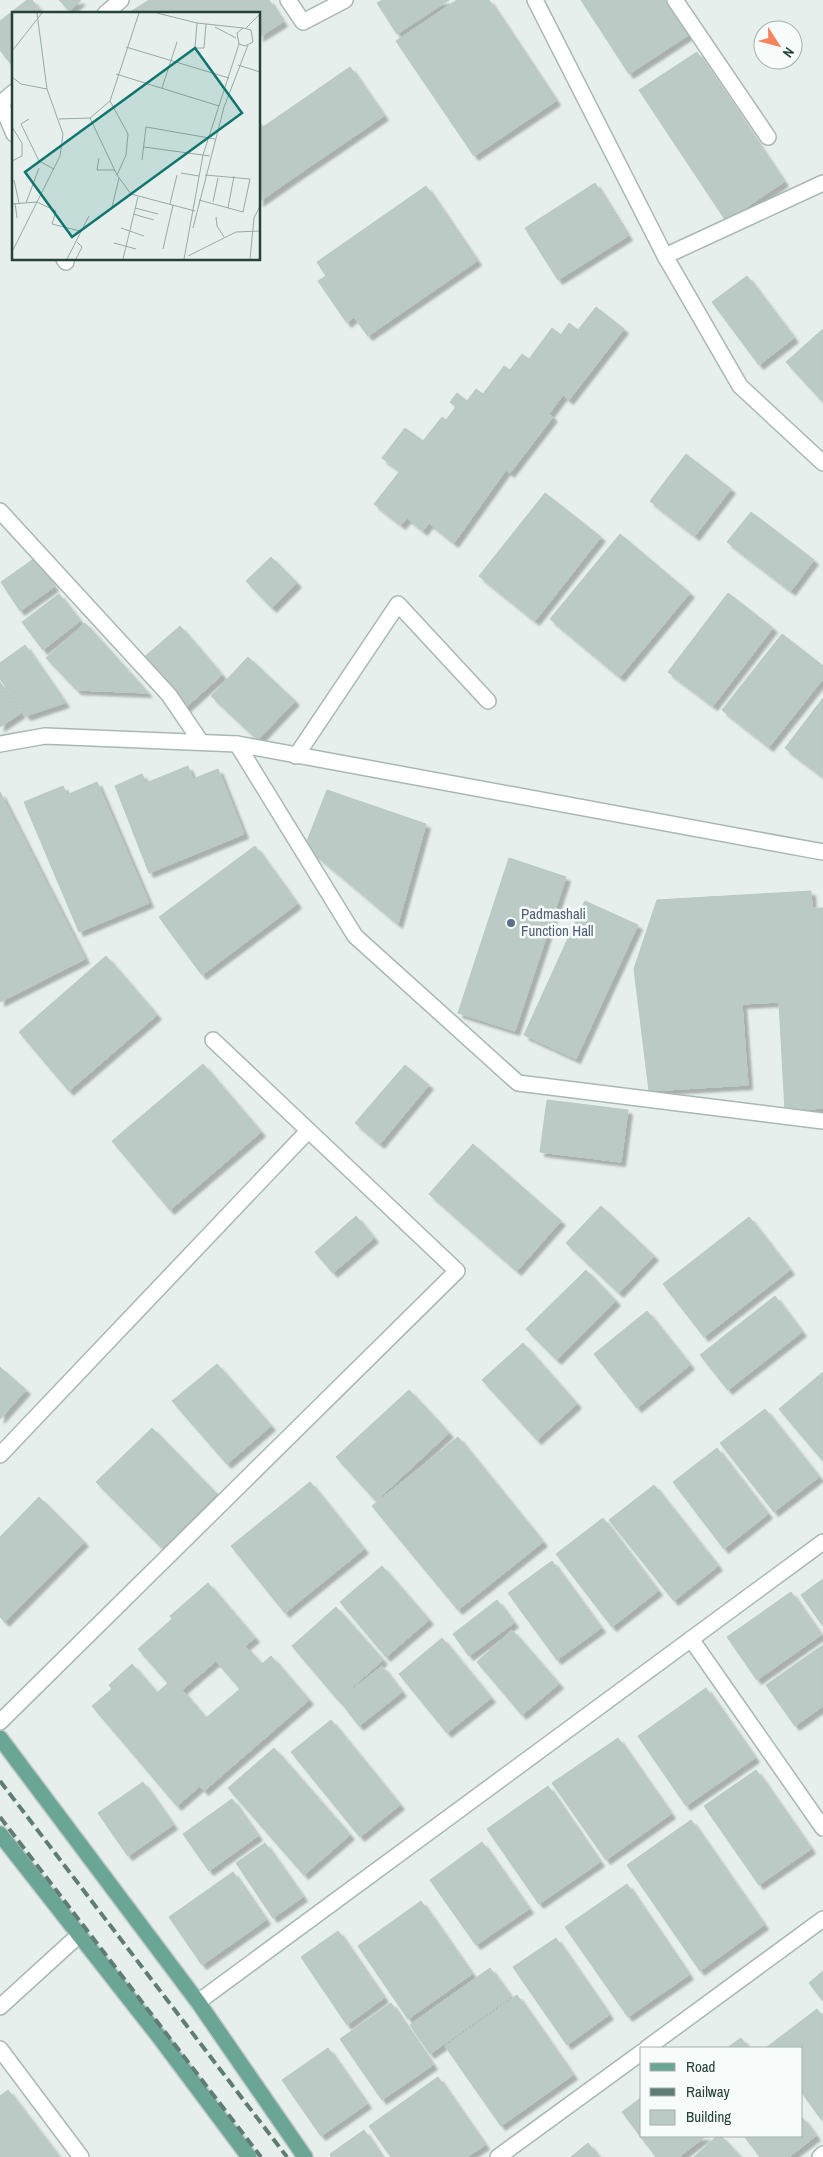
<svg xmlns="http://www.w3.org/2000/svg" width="823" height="2157" viewBox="0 0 823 2157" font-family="'Archivo Narrow',sans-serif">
  <defs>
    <filter id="shadow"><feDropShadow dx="4.5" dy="4.5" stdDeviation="1" flood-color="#0004"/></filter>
  </defs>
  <rect width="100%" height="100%" fill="#e6efeb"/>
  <!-- building -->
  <g fill="#bbcac4" stroke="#b8c9c2" fill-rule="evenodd" filter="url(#shadow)">
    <polygon points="27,0 32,0 43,14 14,14 14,68 0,50 0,21"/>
    <polygon points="59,0 81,0 70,11"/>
    <polygon points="149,0 269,0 283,22 259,37 259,14 127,14"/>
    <polygon points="382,0 449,0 397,34 377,3"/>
    <polygon points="457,0 489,0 556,101 474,156 396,41"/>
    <polygon points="581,0 667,0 690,34 629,74"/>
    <polygon points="697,52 784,182 726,221 639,90"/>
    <polygon points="350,67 384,116 296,176 263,127"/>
    <polygon points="259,121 296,176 259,202"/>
    <polygon points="595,183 628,236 558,280 525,228"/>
    <polygon points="426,186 477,261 368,336 354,317 347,323 318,281 326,276 317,262"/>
    <polygon points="747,276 794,338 759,365 712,302"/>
    <polygon points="596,307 624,329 569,400 563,395 549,414 553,417 510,473 506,470 454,543 429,523 423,531 407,518 401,525 374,504 400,471 382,458 405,428 423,441 442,417 446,420 456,407 450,402 457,393 467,401 476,389 483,394 504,366 510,370 522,354 529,359 552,328 561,335 569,323 578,330"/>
    <polygon points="823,329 823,402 786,362"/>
    <polygon points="686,454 731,489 695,536 650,501"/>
    <polygon points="545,493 601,537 535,621 479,576"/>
    <polygon points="751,512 814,560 791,591 727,542"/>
    <polygon points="620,534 690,593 620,677 550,619"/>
    <polygon points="271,557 297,583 272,608 246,581"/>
    <polygon points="35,558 54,587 20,611 1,582"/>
    <polygon points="728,593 773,628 713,706 668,672"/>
    <polygon points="59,594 80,621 43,650 22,622"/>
    <polygon points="85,623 148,693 77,690 46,658"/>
    <polygon points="180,626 222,675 184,709 141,660"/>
    <polygon points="782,634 823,666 823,679 769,747 722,710"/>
    <polygon points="25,645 65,703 26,716 0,679 0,663"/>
    <polygon points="248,657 295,701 258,740 211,696"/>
    <polygon points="0,682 21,713 0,727"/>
    <polygon points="823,698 823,777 785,748"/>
    <polygon points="188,766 193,779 218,769 244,834 149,873 115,786 142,774 146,783"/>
    <polygon points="97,782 149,903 79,932 24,802 63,786 67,795"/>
    <polygon points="327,790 426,824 398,924 305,846"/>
    <polygon points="0,792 85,959 0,1002"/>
    <polygon points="255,846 297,904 202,975 159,917"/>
    <polygon points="509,858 566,877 515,1031 458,1013"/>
    <polygon points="811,891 812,908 823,908 823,1108 785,1111 779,1002 742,1004 748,1085 649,1091 634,969 657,900"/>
    <polygon points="585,901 638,925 576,1059 524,1035"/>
    <polygon points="106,956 157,1015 69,1091 19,1032"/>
    <polygon points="203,1064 261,1132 170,1210 112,1141"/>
    <polygon points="405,1065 429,1085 380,1144 355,1123"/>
    <polygon points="547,1100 628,1110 621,1162 540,1152"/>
    <polygon points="473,1144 561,1221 517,1271 429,1194"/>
    <polygon points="601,1206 654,1256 619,1293 566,1243"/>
    <polygon points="356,1216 374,1238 333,1273 315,1252"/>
    <polygon points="749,1217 790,1270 704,1337 663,1284"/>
    <polygon points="586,1270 616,1301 557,1360 526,1329"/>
    <polygon points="775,1296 802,1332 728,1390 700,1355"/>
    <polygon points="647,1311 690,1365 637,1408 594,1354"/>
    <polygon points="523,1343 577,1404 537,1440 482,1380"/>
    <polygon points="217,1364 271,1426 227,1464 172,1401"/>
    <polygon points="0,1367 26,1390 0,1419"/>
    <polygon points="823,1372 823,1461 779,1409"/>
    <polygon points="409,1390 449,1433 376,1501 336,1457"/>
    <polygon points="765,1409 819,1477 774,1512 720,1443"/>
    <polygon points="152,1428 217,1494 162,1548 96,1482"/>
    <polygon points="458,1437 543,1542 458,1610 372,1506"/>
    <polygon points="717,1448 768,1514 724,1549 673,1482"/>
    <polygon points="310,1482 364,1549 285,1613 231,1546"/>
    <polygon points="654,1485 718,1566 674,1601 609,1520"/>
    <polygon points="39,1497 84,1542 5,1622 0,1617 0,1537"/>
    <polygon points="603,1518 658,1591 612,1627 556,1554"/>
    <polygon points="552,1561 601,1628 557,1660 508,1593"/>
    <polygon points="382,1566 429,1620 386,1657 340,1602"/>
    <polygon points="823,1579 823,1626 801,1595"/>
    <path d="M208,1583L255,1638L245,1646L262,1664L271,1656L309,1700L204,1791L200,1786L177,1806L92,1706L112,1689L109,1685L132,1664L157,1693L168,1683L138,1649L172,1619L170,1616ZM216,1661L240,1689L206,1718L182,1690Z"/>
    <polygon points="791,1592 821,1635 757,1680 727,1637"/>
    <polygon points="497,1600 514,1623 469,1656 453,1634"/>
    <polygon points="336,1607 383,1660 338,1700 292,1646"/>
    <polygon points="512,1630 559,1684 522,1715 477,1662"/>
    <polygon points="442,1638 491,1698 447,1733 399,1674"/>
    <polygon points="823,1645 823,1706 795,1726 766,1685"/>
    <polygon points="382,1666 402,1692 359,1726 339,1700"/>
    <polygon points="706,1688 755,1758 686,1806 638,1736"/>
    <polygon points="331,1720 400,1805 360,1837 291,1752"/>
    <polygon points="618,1738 671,1814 606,1860 552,1783"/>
    <polygon points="274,1748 350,1835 304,1875 228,1788"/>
    <polygon points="756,1770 811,1849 759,1885 704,1806"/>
    <polygon points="143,1782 173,1825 128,1856 98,1813"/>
    <polygon points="548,1786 600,1862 539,1904 487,1829"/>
    <polygon points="232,1799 258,1836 209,1871 183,1834"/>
    <polygon points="691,1820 764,1925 700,1971 627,1865"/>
    <polygon points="482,1842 529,1909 476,1945 430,1880"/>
    <polygon points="265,1843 303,1897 273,1918 236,1863"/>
    <polygon points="233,1872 266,1920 202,1965 169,1917"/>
    <polygon points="627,1884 689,1975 628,2017 565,1927"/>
    <polygon points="421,1901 472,1974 408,2019 358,1946"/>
    <polygon points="338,1931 384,1998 347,2025 301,1957"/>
    <polygon points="556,1938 609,2015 567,2045 513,1967"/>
    <polygon points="490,1968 511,1997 430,2054 410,2025"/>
    <polygon points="823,1971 823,2001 809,1983"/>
    <polygon points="517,1995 573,2075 501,2126 445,2046"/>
    <polygon points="391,2003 433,2065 382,2100 340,2039"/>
    <polygon points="817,2009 823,2017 823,2118 821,2119 802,2093 802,2048 768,2048 767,2047"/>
    <polygon points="741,2038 749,2048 727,2048"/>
    <polygon points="328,2048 367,2104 321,2136 282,2080"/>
    <polygon points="438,2077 485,2145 467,2157 391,2157 369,2126"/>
    <polygon points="8,2090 59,2157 0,2157 0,2096"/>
    <polygon points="642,2097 642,2136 706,2136 679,2157 656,2157 622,2112"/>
    <polygon points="802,2117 816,2136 789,2157 760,2157 744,2136 802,2136"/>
    <polygon points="364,2130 382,2157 331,2157 330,2154"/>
    <polygon points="717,2136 721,2136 741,2157 694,2157"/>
    <polygon points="588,2143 599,2157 571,2157"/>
  </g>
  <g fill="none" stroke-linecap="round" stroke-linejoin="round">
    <!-- minor casing -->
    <g stroke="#a8b8b2" stroke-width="18">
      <g id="minor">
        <polyline points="288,0 303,22 345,0"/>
        <polyline points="535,0 665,256 740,386 823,463"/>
        <polyline points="675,0 768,137"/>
        <polyline points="105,14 121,0"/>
        <polyline points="0,101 14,134"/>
        <polyline points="1,103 14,92"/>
        <polyline points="665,256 823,183"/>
        <polyline points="64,259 66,262"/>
        <polyline points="0,511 169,695 201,742"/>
        <polyline points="0,744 45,736 237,744 823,852"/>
        <polyline points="237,744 355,936 518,1083 823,1121"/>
        <polyline points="296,756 398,604 488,701"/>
        <polyline points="0,1455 308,1131"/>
        <polyline points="691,1639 823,1828"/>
        <polyline points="0,1722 457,1271 213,1040"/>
        <polyline points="198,2002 823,1542"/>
        <polyline points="0,2007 79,1935"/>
        <polyline points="647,2048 823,1919"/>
        <polyline points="0,2049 81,2157"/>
        <polyline points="498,2157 642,2052"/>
        <polyline points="820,2157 823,2154"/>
      </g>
    </g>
    <!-- major casing -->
    <g stroke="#c2cac8" stroke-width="18">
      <g id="major">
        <polyline points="0,1738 198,2002 305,2157"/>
        <polyline points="0,1834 160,2038 249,2157"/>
      </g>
    </g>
    <!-- minor -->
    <use href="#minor" stroke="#fff" stroke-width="15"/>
    <!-- major -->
    <use href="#major" stroke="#6aa596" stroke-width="15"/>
    <!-- rail -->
    <g stroke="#5f7d75" stroke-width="4" stroke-dasharray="10 5" stroke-linecap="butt">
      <polyline points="0,1781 287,2157"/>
      <polyline points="0,1817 261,2157"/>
    </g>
  </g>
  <!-- markers -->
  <circle fill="#5c6f8a" stroke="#f7fbf9" stroke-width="2" cx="511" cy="923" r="5"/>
  <g text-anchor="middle" stroke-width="5" stroke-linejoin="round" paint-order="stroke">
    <!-- service labels -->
    <g font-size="15" fill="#4e5e75" stroke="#f7fbf9" text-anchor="start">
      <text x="521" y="919">Padmashali<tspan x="521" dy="17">Function Hall</tspan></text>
    </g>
  </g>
  <!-- overview -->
  <g transform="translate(12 12)">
    <rect width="248" height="248" fill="#e6efeb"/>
    <path fill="none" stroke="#98aaa4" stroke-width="1" d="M145,1L185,11L231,16M185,11L183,36H192L194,12M203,15L224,26M234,16L248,2M114,35L217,66M0,39L30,1M226,53L248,60M104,62L207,94M0,65L9,72L35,77M150,76L165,30M98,89L116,122L114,143L105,163M78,106L105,163L119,182L183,199M17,107L9,112L27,149L42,157M47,107L78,106L98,89L127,1M0,115L10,131V144L0,149M132,135L198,144M87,146L85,158H103M130,148L134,115L203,127M169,161L187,164M2,168L7,191M187,188L231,200L238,167L193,163M201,190L206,166M3,191L5,206M14,191L27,156M0,192L25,190L44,199L40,212L68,219M158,192L165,163M100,195L107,166M123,196L146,202M216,196L222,164M121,202L142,208M204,205L205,214L212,225M109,216L132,224M181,216L212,95L236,33M102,231L124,237M151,237L161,193M0,240L48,144L51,122L35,77L25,1M176,244L224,220L248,219M55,247L77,204M64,247L70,235L65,230M111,247L126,185M172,247L191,143L227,32L225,21L231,16L239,18L241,30L233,34L227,32M238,247L242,206L248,194"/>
    <path fill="#0f766e" fill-opacity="0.15" stroke="#0f766e" stroke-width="2.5" d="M183,36L230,101L60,225L13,160Z"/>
    <rect width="248" height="248" fill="none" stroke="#24423a" stroke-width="2.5"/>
  </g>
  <!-- legend -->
  <rect x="640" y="2047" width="162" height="90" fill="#f7fbf9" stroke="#a3b1ad"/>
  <rect x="650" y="2063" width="25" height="8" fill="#6aa596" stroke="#a3b1ad"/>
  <text x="686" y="2072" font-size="15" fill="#24423a">Road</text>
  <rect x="650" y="2088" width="25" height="8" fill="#5f7d75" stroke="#a3b1ad"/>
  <text x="686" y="2097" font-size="15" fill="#24423a">Railway</text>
  <rect x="650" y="2110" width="25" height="15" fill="#bbcac4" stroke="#a3b1ad"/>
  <text x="686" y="2122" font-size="15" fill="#24423a">Building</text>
  <!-- north arrow -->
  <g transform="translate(778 45) rotate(126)"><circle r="24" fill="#f7fbf9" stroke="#a3b1ad"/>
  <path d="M0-4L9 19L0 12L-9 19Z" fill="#f4845f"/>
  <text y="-8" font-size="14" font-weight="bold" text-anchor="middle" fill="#24423a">N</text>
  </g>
</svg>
